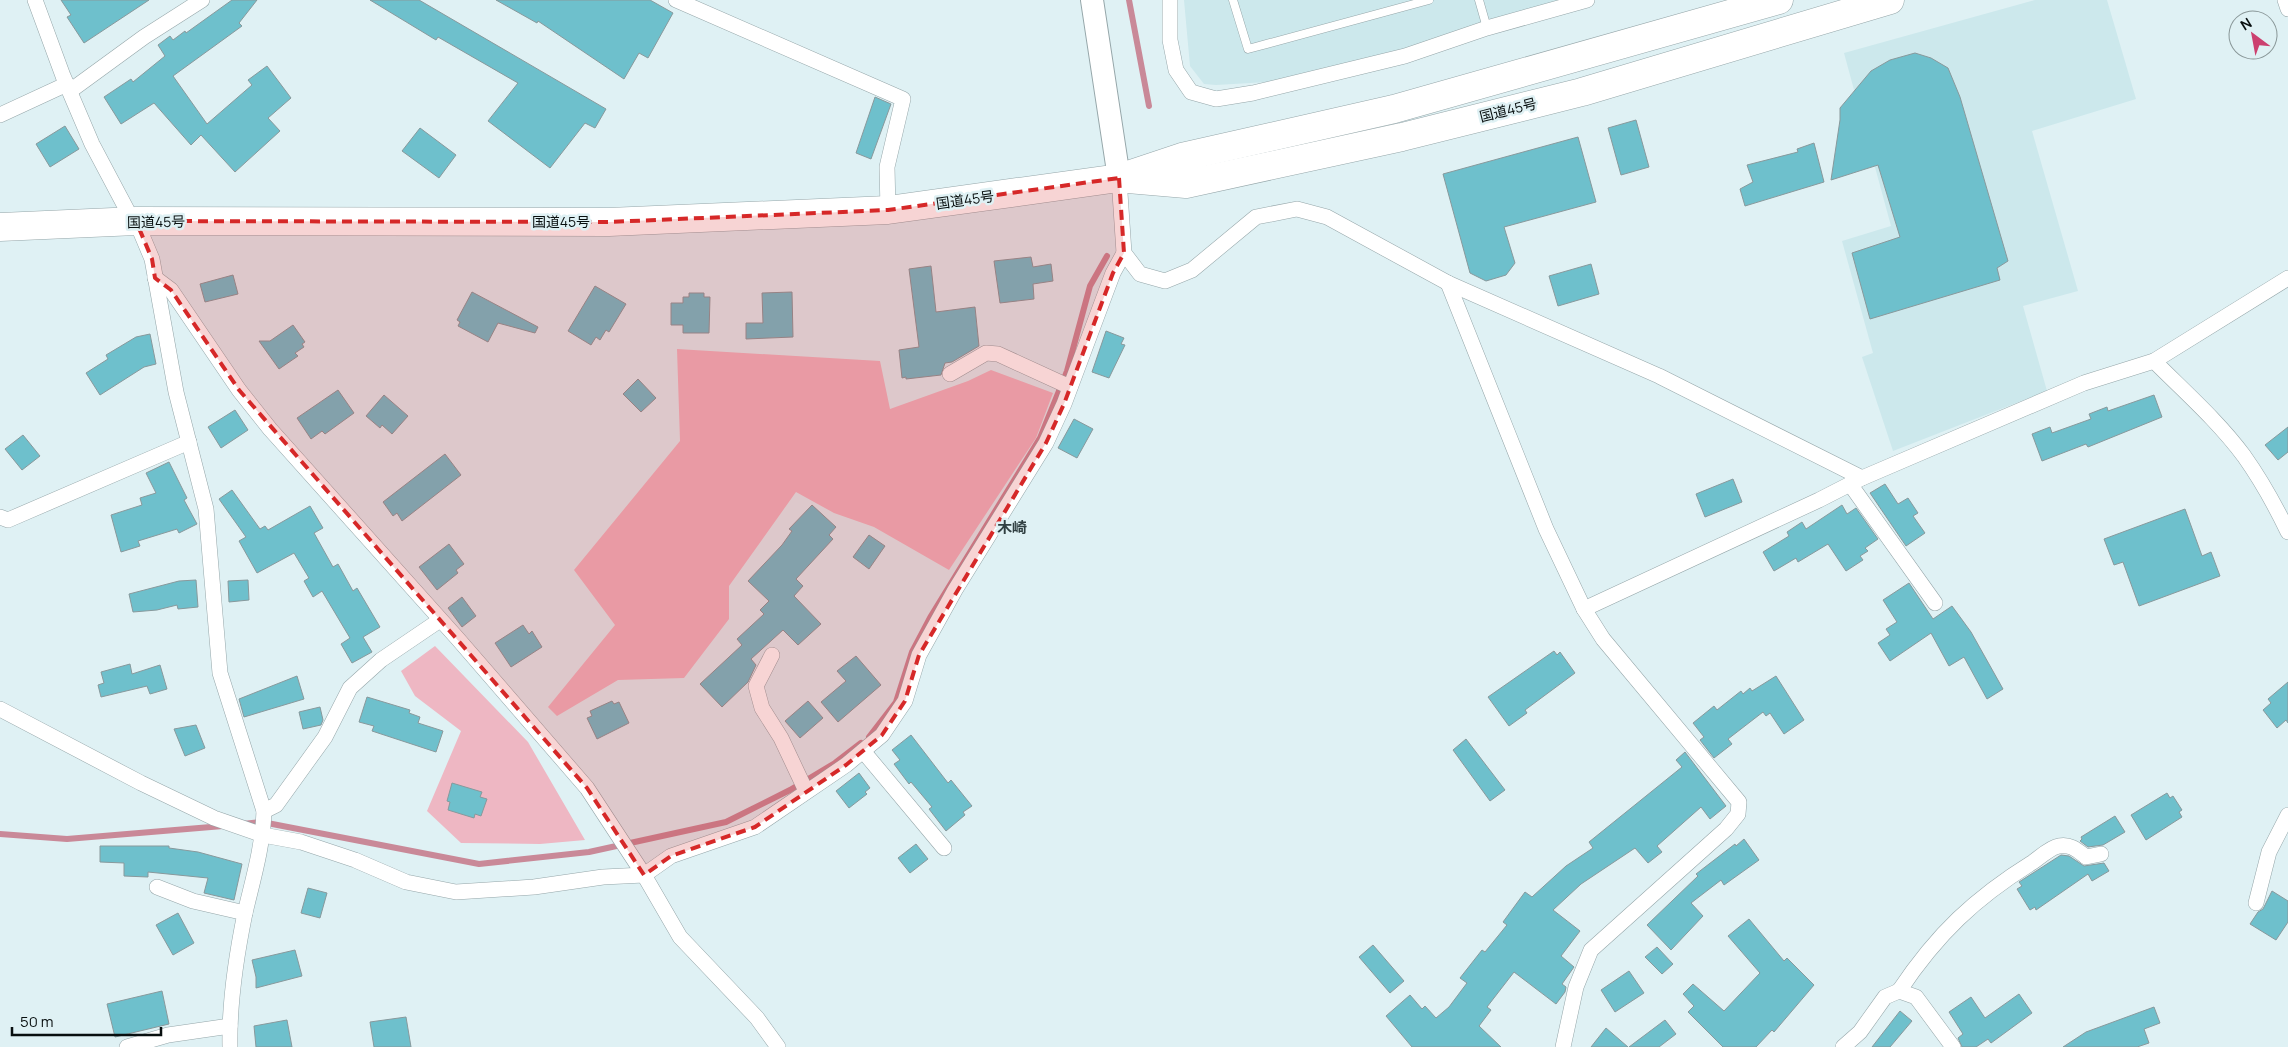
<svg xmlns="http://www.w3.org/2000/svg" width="2288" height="1047" viewBox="0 0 2288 1047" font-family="Manrope,'Noto Sans JP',sans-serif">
  <rect width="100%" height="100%" fill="#dff1f4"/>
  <!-- built -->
  <g fill="#cce8ec">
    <polygon points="1184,0 1559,0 1410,49 1284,81 1216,85 1204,84 1190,66"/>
    <polygon points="2035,0 2107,0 2136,99 2032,131 2078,291 2023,306 2047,391 1893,451 1862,357 1873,353 1842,241 1891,226 1844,53"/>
  </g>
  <!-- green -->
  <g fill="#eeb7c3">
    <polygon points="677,349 880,361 890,409 968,381 991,370 1053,393 1036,438 949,570 874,527 834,513 796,492 729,586 729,619 684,678 618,680 557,716 548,707 615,625 574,570 680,441"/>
    <polygon points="435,646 528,742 585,840 540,844 461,843 427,811 461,731 415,696 401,671"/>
  </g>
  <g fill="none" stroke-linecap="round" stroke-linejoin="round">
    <!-- stream -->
    <g stroke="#c98998" stroke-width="6">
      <polyline points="1129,0 1149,106"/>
      <polyline points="869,737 896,702 912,652 931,616 1040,438 1067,371 1090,286 1107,256"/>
      <polyline points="243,824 262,822 479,864 589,852 726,822 790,790 835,763 861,743"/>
      <polyline points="0,834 67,839 223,826"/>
    </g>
  </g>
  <!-- building -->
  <g fill="#6ec0cc" stroke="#88999c">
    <polygon points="61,0 149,0 84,43 67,17 71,15"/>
    <polygon points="232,0 257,0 239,23 242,26 173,76 207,124 252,85 248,80 267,66 291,98 268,118 280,131 235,172 201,135 191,145 154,103 121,124 104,97 131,79 133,82 165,56 158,45 170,36 173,40 185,31 186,33"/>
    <polygon points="370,0 419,0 606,109 595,128 585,123 550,168 488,121 518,83 438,37 436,40"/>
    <polygon points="496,0 650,0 673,13 648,58 639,53 624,79 538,21 537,23"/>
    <polygon points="1915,53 1931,58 1948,68 1960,97 2008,261 1997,268 2000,280 1870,319 1852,253 1900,237 1878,165 1831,180 1840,120 1840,108 1871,71 1890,60"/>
    <polygon points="875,97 891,104 871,159 856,153"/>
    <polygon points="1636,120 1649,167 1621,175 1608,128"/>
    <polygon points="65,126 79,149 50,167 36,144"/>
    <polygon points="420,128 456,155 439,178 402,151"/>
    <polygon points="1578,137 1596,202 1504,227 1515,263 1506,275 1486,281 1470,273 1443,174"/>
    <polygon points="1814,143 1824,182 1745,206 1740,189 1753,182 1747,165 1798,152 1797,149"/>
    <polygon points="1031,257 1033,267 1051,264 1053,281 1033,284 1034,299 1000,303 994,261"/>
    <polygon points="1591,264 1599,294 1558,306 1549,276"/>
    <polygon points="931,266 936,312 975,307 979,346 952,362 945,363 941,375 906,379 906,377 902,378 899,350 919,347 909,269"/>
    <polygon points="233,275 238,294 205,302 200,284"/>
    <polygon points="595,286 626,304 609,332 606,330 600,340 596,337 591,345 568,331"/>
    <polygon points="472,292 538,327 535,333 498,323 488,342 458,326 460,322 457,320"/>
    <polygon points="792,292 793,337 746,339 746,323 763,323 762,293"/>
    <polygon points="689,293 704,293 704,297 710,297 709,333 683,333 683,325 671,325 671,303 683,303 683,297 689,297"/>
    <polygon points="293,325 305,342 302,344 304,347 295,353 298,356 279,369 259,341 270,341"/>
    <polygon points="1106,331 1124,338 1121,344 1125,345 1109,378 1092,372"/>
    <polygon points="150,334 156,364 144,367 100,395 86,373 108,359 106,355 136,337"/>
    <polygon points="638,379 656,398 641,412 623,394"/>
    <polygon points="338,390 354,413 325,434 322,431 311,439 297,418"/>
    <polygon points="384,395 408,416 392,434 382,425 380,428 366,416"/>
    <polygon points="2154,395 2162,417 2088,447 2086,444 2042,461 2032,434 2050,427 2052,433 2091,419 2089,414 2107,407 2108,411"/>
    <polygon points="235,410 248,430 221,448 208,427"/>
    <polygon points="1074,419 1093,429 1077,458 1058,448"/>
    <polygon points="2288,427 2288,452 2278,460 2265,445"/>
    <polygon points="23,435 40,456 22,470 5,449"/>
    <polygon points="445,454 461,475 402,521 397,513 393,516 383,502"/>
    <polygon points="169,462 187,498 184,500 197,524 179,533 177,529 138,541 140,546 121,552 111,515 142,505 140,498 156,493 146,473"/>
    <polygon points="1733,479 1742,502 1705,517 1696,494"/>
    <polygon points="1885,484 1898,504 1908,498 1918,513 1913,516 1925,533 1906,546 1870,493"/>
    <polygon points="232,490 260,529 265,526 268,530 310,506 323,528 314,533 333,567 338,564 353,591 357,588 380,627 363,637 372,652 352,663 341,644 350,638 322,591 313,597 304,581 309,578 294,553 257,573 239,541 246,537 219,499"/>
    <polygon points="812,505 836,527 829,535 833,539 796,579 803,586 794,596 821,624 798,645 783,630 751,659 756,665 748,682 722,707 700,684 742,645 737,639 764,614 760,610 769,601 748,581 782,545 792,531 789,529"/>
    <polygon points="1842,505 1847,514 1856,508 1878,539 1865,548 1868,551 1860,556 1863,560 1846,571 1828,544 1798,562 1796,558 1774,571 1763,552 1789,536 1787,532 1802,522 1806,529"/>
    <polygon points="2185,509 2202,556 2211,552 2220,576 2139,606 2123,562 2114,565 2104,539"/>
    <polygon points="869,535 885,546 869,569 853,557"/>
    <polygon points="449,544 464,564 456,570 458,573 437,590 419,567"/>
    <polygon points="196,580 198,607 178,609 177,605 157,610 133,612 129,594 179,581"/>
    <polygon points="248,580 249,600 229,602 228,581"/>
    <polygon points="1909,583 1933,619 1952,606 1971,632 2003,689 1987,699 1964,657 1949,666 1931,633 1890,661 1878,643 1890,635 1886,629 1897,622 1883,600"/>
    <polygon points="462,597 476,616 462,627 448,608"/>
    <polygon points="523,625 529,634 532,631 542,647 511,667 495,643"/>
    <polygon points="1554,651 1557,655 1560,652 1575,673 1525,710 1527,713 1509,726 1488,697"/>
    <polygon points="856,656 881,685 838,722 821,702 846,681 837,671"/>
    <polygon points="130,664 132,674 160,665 167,689 150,694 147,686 101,697 98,685 104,683 101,672"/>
    <polygon points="297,676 304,699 244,717 239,699"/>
    <polygon points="1776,676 1804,720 1784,734 1770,713 1766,716 1763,712 1728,739 1732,744 1714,758 1700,740 1704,737 1693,723 1714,706 1717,710 1741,691 1743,694 1750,688 1752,691"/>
    <polygon points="2288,682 2288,723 2286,720 2277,728 2263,710 2271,703 2268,699"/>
    <polygon points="367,697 410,710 409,713 420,717 418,723 443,731 436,752 372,731 374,726 359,722"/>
    <polygon points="612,701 614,704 619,702 629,723 597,739 587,718 592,716 590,711"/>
    <polygon points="808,701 823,718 800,738 785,721"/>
    <polygon points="320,707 323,720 321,725 303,729 299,712"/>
    <polygon points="196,725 205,748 185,756 174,729"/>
    <polygon points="911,735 948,783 951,780 972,806 963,812 965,815 946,831 929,809 932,807 911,782 909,784 894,764 900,760 892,750"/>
    <polygon points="1466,739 1505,790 1490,801 1453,750"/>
    <polygon points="1685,752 1726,806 1710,819 1701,807 1657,846 1662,852 1648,863 1635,848 1581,884 1553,910 1580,931 1561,956 1574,967 1562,984 1566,987 1565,992 1556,1004 1514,972 1487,1007 1491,1010 1479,1026 1501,1047 1412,1047 1386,1016 1410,995 1422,1009 1425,1006 1436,1018 1449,1007 1467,983 1460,978 1482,950 1485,952 1507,925 1503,922 1525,892 1532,897 1566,866 1593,848 1589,842 1682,767 1676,760"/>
    <polygon points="859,773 870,788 865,792 867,794 849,808 836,791"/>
    <polygon points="452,783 482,792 480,797 487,799 481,816 475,814 474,818 448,810 450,802 447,801"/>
    <polygon points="2167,793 2170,798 2173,796 2182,810 2179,812 2182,817 2146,840 2131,815"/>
    <polygon points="2115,816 2125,832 2103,845 2088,847 2080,841 2082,839 2081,837"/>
    <polygon points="1744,839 1759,860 1724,885 1721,880 1691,903 1703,916 1671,950 1647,925 1698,876 1696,874 1735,844 1736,846"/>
    <polygon points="916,844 928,859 910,873 898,858"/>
    <polygon points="100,846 169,846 169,848 198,852 242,864 234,900 204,893 208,878 148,872 148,877 124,876 124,863 100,862"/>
    <polygon points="2061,855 2069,856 2084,866 2104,863 2109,871 2092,881 2088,874 2036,910 2035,907 2030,910 2017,889 2022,886 2019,882"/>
    <polygon points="308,888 327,893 320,918 301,913"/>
    <polygon points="2272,891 2288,901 2288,922 2276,940 2250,924 2258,912 2263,909"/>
    <polygon points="178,913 194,943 173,955 156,925"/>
    <polygon points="1749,919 1784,961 1787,958 1814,985 1774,1032 1772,1030 1756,1047 1723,1047 1688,1012 1694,1006 1683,994 1693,984 1724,1011 1760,973 1728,936"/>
    <polygon points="1373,945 1404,981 1390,993 1359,957"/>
    <polygon points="1657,947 1673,964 1662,974 1645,957"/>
    <polygon points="295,950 302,976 256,988 256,977 252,960"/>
    <polygon points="1629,971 1644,993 1615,1012 1601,990"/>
    <polygon points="162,991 169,1024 115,1037 107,1004"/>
    <polygon points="2019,994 2032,1013 1991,1043 1988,1039 1976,1047 1962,1047 1958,1038 1963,1034 1949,1012 1971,997 1985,1018"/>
    <polygon points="2154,1007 2160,1023 2144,1029 2149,1043 2137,1047 2063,1047 2086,1032"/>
    <polygon points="1900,1011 1912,1021 1890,1047 1872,1047"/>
    <polygon points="406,1017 411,1047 374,1047 370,1022"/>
    <polygon points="287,1020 292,1047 256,1047 254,1026"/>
    <polygon points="1665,1020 1676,1034 1659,1047 1629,1047"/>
    <polygon points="1606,1028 1628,1047 1591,1047"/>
  </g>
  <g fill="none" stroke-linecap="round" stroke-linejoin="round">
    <!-- lane casing -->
    <g stroke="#95a6a9" stroke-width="9">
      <g id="lane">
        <polyline points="1233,0 1248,49 1429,0"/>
        <polyline points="1479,0 1487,28"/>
      </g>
    </g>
    <!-- street casing -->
    <g stroke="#95a6a9" stroke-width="16">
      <g id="street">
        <path d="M35,0L63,76L92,144L128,212L136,221L152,259L176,392L206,509L220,673L264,811C263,846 253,879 245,913C236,957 229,1002 230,1047"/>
        <polyline points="676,0 903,99 887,167 888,210"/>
        <polyline points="1170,0 1170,40 1176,70 1191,92 1216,99 1253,93 1405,56 1487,28 1587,0"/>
        <polyline points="2285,0 2288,9"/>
        <polyline points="70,91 144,37 202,0"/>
        <polyline points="0,115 67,84"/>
        <polyline points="1119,178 1124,253 1140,274 1165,281 1192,270 1256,217 1297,209 1327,217 1448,283 1659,376 1862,478"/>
        <polyline points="155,278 171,290 239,390 270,429 458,639 587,788 644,875 680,937 757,1018 778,1047"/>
        <polyline points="1448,283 1546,529 1584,609 1603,639 1739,802 1738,814 1726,829 1591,950 1576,987 1563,1047"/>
        <path d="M2154,361C2185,392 2218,421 2244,456C2261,480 2275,505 2288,532"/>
        <polyline points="950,374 986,353 998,354 1070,387"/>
        <polyline points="1850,484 1935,603"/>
        <polyline points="0,517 8,520 189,442"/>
        <polyline points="1584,609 1819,500 1862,478 2084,383 2154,361 2288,278"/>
        <polyline points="772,655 756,686 762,708 781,738 806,791"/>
        <polyline points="0,709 141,783 214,818 263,835 301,842 355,860 406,882 456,892 534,887 603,877 644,875 671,856 755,827 846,765 882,735 905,701 919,655 955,590 1046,443 1064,404 1113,273 1124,253"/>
        <polyline points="863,751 944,848"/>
        <polyline points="264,811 276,805 325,737 350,688 381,660 440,620"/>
        <polyline points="157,887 193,901 245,913"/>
        <polyline points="2256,903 2269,852 2288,815"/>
        <path d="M1899,991C1937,934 1975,898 2033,862C2040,857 2051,847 2059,846C2071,844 2077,850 2086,857L2101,854"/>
        <polyline points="127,1047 168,1035 230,1026"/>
        <polyline points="1843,1047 1860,1032 1885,997 1899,991 1916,997 1953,1047"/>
      </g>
    </g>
    <!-- secondary casing -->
    <g stroke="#95a6a9" stroke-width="24">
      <polyline id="secondary" points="1092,0 1119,178"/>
    </g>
    <!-- highway casing -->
    <g stroke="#95a6a9" stroke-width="29">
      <g id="highway">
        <polyline points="1128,179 1186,184 1402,137 1582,92 1890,0"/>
        <polyline points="0,227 136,221 609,222 888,210 1119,178 1182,157 1394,109 1779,0"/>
      </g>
    </g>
    <!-- lane -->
    <use href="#lane" stroke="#fff" stroke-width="8"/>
    <!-- street -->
    <use href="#street" stroke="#fff" stroke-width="15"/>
    <!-- secondary -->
    <use href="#secondary" stroke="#fff" stroke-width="22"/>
    <!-- highway -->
    <use href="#highway" stroke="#fff" stroke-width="28"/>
  </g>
  <!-- marked area -->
  <path fill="#d62828" fill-opacity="0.2" stroke="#d62828" stroke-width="4" stroke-dasharray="10 6" stroke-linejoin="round" d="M1119,178L1124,253L1113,273L1064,404L1046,443L919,655L905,701L882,735L846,765L755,827L671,856L644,875L587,788L239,390L171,290L155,278L152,259L136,221L609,222L888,210Z"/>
  <g text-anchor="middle" stroke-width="5" stroke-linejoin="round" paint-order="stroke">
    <!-- street labels -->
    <g font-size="14" fill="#080f0f" stroke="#dff1f4">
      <text transform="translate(1508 110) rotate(-14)" y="5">国道45号</text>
      <text transform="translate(965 200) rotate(-8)" y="5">国道45号</text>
      <text transform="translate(156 222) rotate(-1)" y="5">国道45号</text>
      <text x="561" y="227">国道45号</text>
    </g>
    <!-- neighbourhood labels -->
    <g font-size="15" font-weight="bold" fill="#314042" stroke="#dff1f4">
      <text x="1012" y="533">木崎</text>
    </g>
  </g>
  <!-- north arrow -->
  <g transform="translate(2253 35) rotate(328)"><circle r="24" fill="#dff1f4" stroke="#899798"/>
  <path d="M0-4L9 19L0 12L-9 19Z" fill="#cc406f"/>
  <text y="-8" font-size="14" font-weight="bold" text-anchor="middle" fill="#080f0f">N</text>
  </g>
  <!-- scale -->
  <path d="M12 1027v8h149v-8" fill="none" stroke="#080f0f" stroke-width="2.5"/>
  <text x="20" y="1027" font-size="15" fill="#080f0f" stroke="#dff1f4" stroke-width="4" paint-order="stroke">50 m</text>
</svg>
